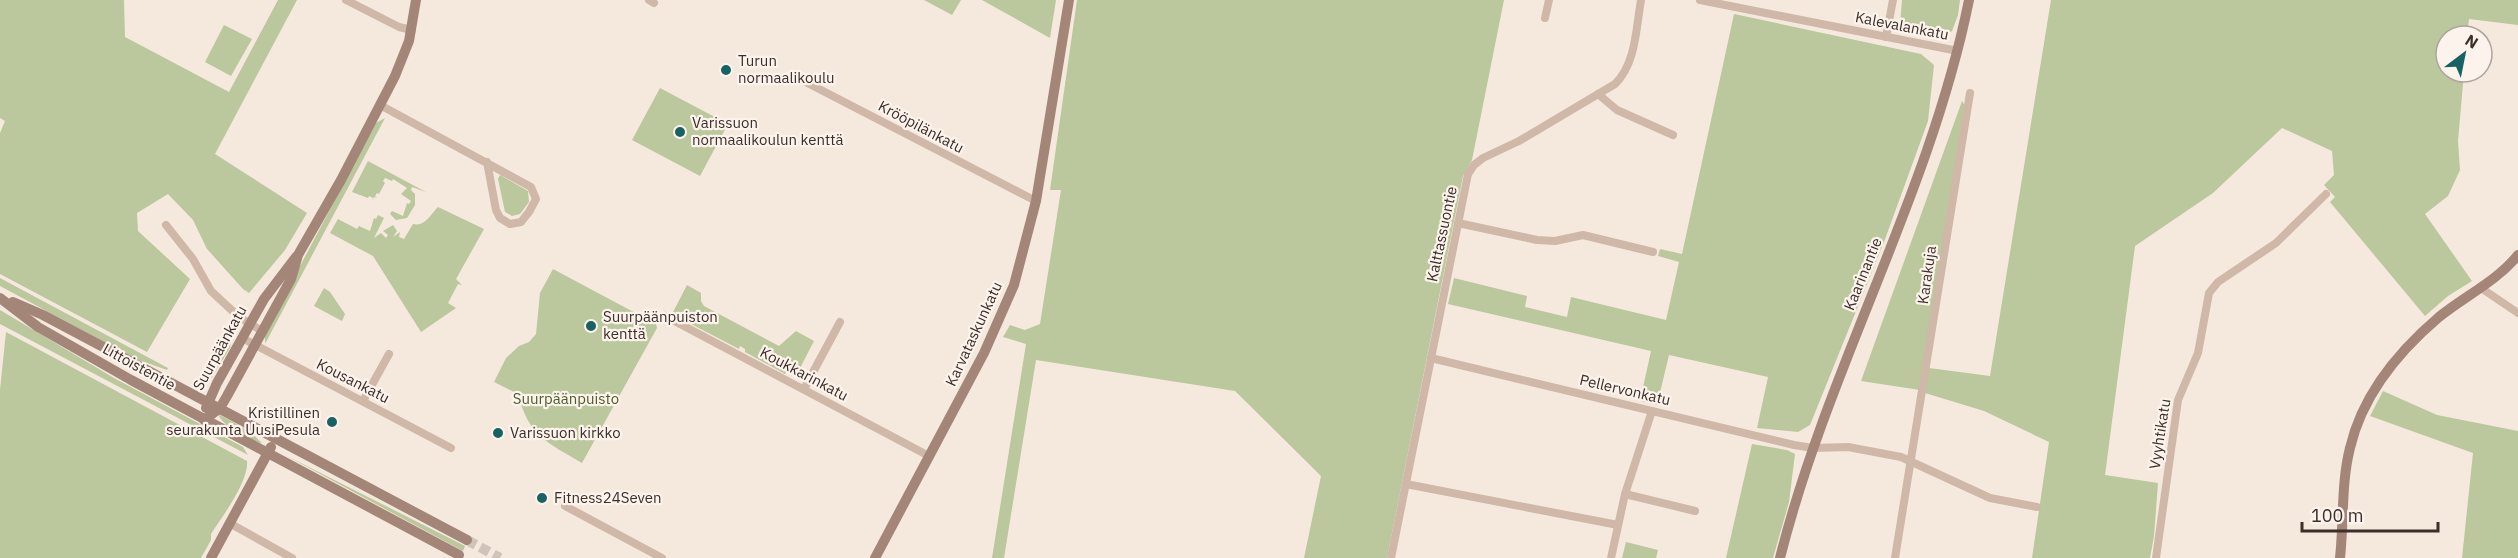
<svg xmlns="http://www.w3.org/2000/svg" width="2518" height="558" viewBox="0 0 2518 558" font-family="'IBM Plex Sans',sans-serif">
  <rect width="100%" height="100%" fill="#f5e9de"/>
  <!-- green -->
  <g fill="#bbc79c">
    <polygon points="0,0 124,0 125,37 229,92 278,0 297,0 215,154 307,213 285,250 249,293 243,289 207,249 193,220 168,194 137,213 138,231 190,279 147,352 0,274 0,133 5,121 0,118"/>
    <polygon points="924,0 961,0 952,15"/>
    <polygon points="982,0 1056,0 1050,38"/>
    <polygon points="1077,0 1504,0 1472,160 1463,176 1387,558 1304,558 1321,476 1235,391 1036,360 1004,558 992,558 1026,344 1003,337 1010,325 1025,330 1040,324 1061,190 1050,190"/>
    <polygon points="1902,0 1960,0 1958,15 1952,31 1940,37 1900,25"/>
    <polygon points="2051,0 2518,0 2518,25 2469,19 2467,36 2446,36 2446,72 2464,72 2458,141 2460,170 2448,196 2425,214 2472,281 2448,296 2425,316 2330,202 2335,197 2324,185 2334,175 2332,151 2282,128 2213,193 2135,246 2105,475 2158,483 2154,536 2150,558 2032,558 2049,442 1984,411 1925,393 1929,368 1990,376"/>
    <polygon points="1734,14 1921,54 1934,65 1928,121 1884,242 1810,425 1798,432 1757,428 1768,377 1669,355 1657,405 1640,401 1651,351 1448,304 1454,278 1527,296 1525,307 1567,317 1571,297 1666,320 1679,262 1658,256 1660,249 1682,254"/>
    <polygon points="224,25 252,39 231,76 205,62"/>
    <polygon points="660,88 728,124 700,176 632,140"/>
    <polygon points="1962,101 1965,106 1920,390 1861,381"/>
    <polygon points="385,118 266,342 265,343 265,332 376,123"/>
    <polygon points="368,161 426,192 412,187 411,190 415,194 415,205 407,218 396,220 390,214 392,211 403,216 407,203 409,204 411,201 401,194 407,188 393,179 392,181 385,178 383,181 385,183 379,194 377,193 375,196 377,198 374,197 372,201 373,198 369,196 368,198 352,192"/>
    <polygon points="500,175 528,191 529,202 520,214 512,216 505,212 498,179"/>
    <path d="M438,207L484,229L456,279L462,285L458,284L448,303L456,308L421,332L373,256L330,233L338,219L357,229L359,226L370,231L374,218L376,219L378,215L384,218L374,238L381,233L386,238L388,235L383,231L393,225L397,231L393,237L400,232L399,237L404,239L413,224C425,227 430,215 438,207Z"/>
    <path d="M553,269L656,324L657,328L582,463C547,442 529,437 518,394L494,382L506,358L519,346L529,342L536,334L540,293Z"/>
    <polygon points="0,278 168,368 167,370 136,359 0,286"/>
    <polygon points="687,285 701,293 701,301 704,306 779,346 796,331 814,341 797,374 788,369 785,374 745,352 745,349 740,346 739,349 672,314"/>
    <polygon points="324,288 330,292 345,314 342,321 314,306"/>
    <polygon points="0,310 114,378 243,447 248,455 0,324"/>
    <path d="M6,332L247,461C249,481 222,517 211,534V540L201,558H0V390Z"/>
    <polygon points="233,332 230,348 209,382 206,381"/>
    <polygon points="2383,391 2437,415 2518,431 2518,558 2462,558 2473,453 2370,416"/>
    <path d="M218,414L248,430L262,443C250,441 223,427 218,414Z"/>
    <polygon points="1752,444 1787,450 1795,454 1789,502 1773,558 1726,558"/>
    <polygon points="285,455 465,546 463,551"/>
    <polygon points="1626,542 1658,550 1656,558 1622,558"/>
  </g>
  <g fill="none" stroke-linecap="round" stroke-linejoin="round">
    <!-- secondary-tunnel -->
    <polyline stroke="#d0c4ba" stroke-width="10" stroke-dasharray="10 5" stroke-linecap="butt" points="467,540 500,558"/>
    <!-- street -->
    <g stroke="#d0b8a8" stroke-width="8">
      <polyline points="346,0 399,27 412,30"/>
      <polyline points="649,0 654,3"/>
      <polyline points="1700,0 1958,51"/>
      <polyline points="1545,18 1549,0"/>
      <polyline points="1886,37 1893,0"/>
      <polyline points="794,76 1036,201"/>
      <polyline points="1598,94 1617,110 1673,135"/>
      <polyline points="380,105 531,187 536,199 529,212 521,222 510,224 500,218 496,210 487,162"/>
      <polyline points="1458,223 1537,240 1555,241 1583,235 1653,252"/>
      <polyline points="166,225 193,259 211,291 239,317 262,331"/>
      <polyline points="2481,288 2518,313"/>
      <polyline points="665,316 929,456"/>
      <polyline points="242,338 451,448"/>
      <polyline points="1431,358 1794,445 1813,448 1848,447 1901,457 1990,498 2037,507"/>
      <polyline points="804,389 840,322"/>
      <polyline points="363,401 389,354"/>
      <polyline points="1406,484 1618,525"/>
      <polyline points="1625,494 1695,511"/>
      <polyline points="565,506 662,558"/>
      <polyline points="231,524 292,558"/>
      <path d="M1391,558L1468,174L1474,165L1483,158L1519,141L1615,84C1636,64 1636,28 1641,0"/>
      <polyline points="1611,558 1625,494 1652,411"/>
      <polyline points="1895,558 1970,93"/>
      <polyline points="2156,558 2178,400 2198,353 2209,293 2218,282 2276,243 2326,194"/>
    </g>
    <!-- secondary -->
    <g stroke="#a48679" stroke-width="10">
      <polyline points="0,298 38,327 131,380 459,555"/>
      <polyline points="13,302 43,315 467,540"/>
      <polyline points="206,408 217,383 264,299 296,257"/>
      <polyline points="204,420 220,408 227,396 291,279 298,255 341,180 395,76 409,41 416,0"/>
      <polyline points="211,558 271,447"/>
      <polyline points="875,558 984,353 1014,285 1036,201 1069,0"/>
      <path d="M1780,558C1828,367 1930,194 1969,0"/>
      <path d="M2340,558C2344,522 2341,483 2350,448C2362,396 2399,351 2439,317C2465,296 2497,281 2518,255"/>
    </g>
  </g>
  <!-- markers -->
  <g fill="#196263" stroke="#fcf4ec" stroke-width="2">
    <circle cx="726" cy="70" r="6"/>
    <circle cx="680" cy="132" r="6"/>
    <circle cx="591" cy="326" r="6"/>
    <circle cx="332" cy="422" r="6"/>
    <circle cx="498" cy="433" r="6"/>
    <circle cx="542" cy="498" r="6"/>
  </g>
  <g text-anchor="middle" stroke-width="4.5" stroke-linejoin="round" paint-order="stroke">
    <!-- street labels -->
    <g font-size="15" fill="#3c2e29" stroke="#fcf4ec">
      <text transform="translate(1902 26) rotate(11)" y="5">Kalevalankatu</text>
      <text transform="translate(921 127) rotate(28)" y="5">Krööpilänkatu</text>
      <text transform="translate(1442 234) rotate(-78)" y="5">Kalttassuontie</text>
      <text transform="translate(1863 274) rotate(-68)" y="5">Kaarinantie</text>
      <text transform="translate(1927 275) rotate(-82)" y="5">Karakuja</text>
      <text transform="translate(974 334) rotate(-65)" y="5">Karvataskunkatu</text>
      <text transform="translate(220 348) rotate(-61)" y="5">Suurpäänkatu</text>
      <text transform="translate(139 367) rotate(29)" y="5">Littoistentie</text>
      <text transform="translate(804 374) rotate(28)" y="5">Koukkarinkatu</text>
      <text transform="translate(353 381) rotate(27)" y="5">Kousankatu</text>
      <text transform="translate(1625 390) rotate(13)" y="5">Pellervonkatu</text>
      <text transform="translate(2160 434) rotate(-81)" y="5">Vyyhtikatu</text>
    </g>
    <!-- poi labels -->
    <g font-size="15" fill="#3c2e29" stroke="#fcf4ec" text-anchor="start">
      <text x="738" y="66">Turun<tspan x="738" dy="17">normaalikoulu</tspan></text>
      <text x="692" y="128">Varissuon<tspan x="692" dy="17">normaalikoulun kenttä</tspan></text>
      <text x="603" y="322">Suurpäänpuiston<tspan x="603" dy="17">kenttä</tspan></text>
      <text x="320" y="418" text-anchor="end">Kristillinen<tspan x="320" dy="17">seurakunta UusiPesula</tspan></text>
      <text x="510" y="438">Varissuon kirkko</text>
      <text x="554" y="503">Fitness24Seven</text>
    </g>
    <!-- park labels -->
    <g font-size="15" fill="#4d5d2a" stroke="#fcf4ec">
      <text x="566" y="404">Suurpäänpuisto</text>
    </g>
  </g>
  <!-- north arrow -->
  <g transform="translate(2464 54) rotate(32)"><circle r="28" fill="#fcf4ec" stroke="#afa59e" stroke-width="1.5"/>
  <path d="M0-4.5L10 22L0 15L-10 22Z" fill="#196263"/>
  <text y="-9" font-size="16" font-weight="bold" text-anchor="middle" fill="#3c2e29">N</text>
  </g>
  <!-- scale -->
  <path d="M2302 522v9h136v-9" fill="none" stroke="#3c2e29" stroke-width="3"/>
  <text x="2311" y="522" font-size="18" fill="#3c2e29" stroke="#fcf4ec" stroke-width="4.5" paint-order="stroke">100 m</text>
</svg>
